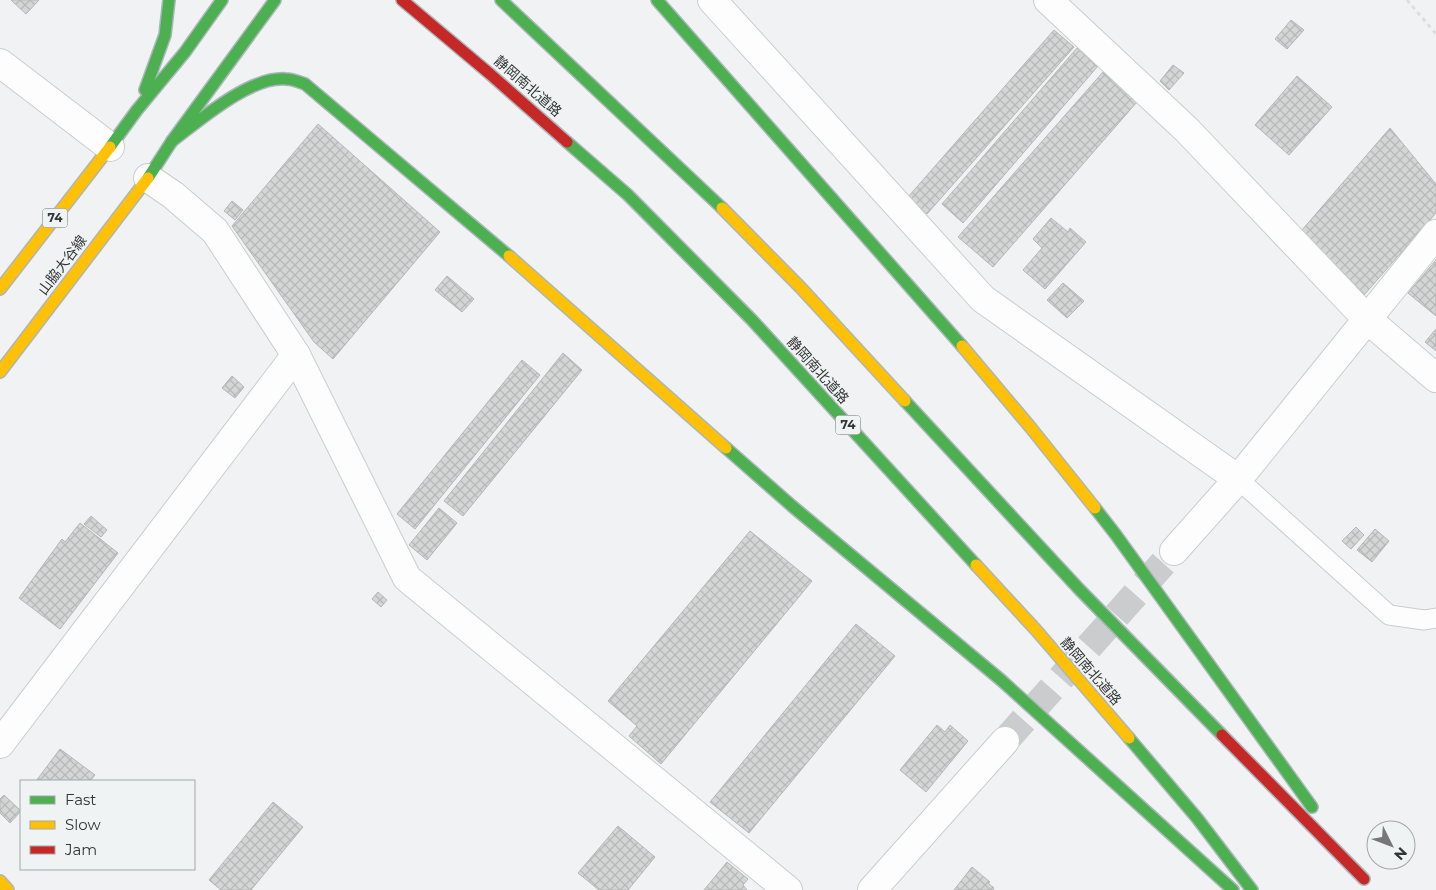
<svg xmlns="http://www.w3.org/2000/svg" width="1436" height="890" viewBox="0 0 1436 890" font-family="Montserrat,'Noto Sans JP',sans-serif">
  <defs>
    <pattern id="building-cross-hatch" width="8" height="8" patternUnits="userSpaceOnUse" patternTransform="scale(1.25)"><rect width="8" height="8" fill="#d4d6d6"/><path d="M0 0l8 8M0 8l8-8" fill="none" stroke="#b7b8b8"/></pattern>
  </defs>
  <rect width="100%" height="100%" fill="#f0f2f3"/>
  <!-- building -->
  <g fill="url(#building-cross-hatch)" stroke="#b5b7b7">
    <polygon points="11,0 39,0 26,14"/>
    <polygon points="1291,20 1304,30 1287,49 1275,39"/>
    <polygon points="1054,30 1074,47 927,214 908,197"/>
    <polygon points="1077,48 1098,66 963,223 942,204"/>
    <polygon points="1173,65 1184,73 1169,90 1160,81"/>
    <polygon points="1103,72 1137,102 993,267 958,237"/>
    <polygon points="1297,76 1332,107 1289,155 1255,125"/>
    <polygon points="318,124 440,232 333,359 314,342 232,226"/>
    <polygon points="1390,128 1436,184 1436,213 1364,295 1302,230"/>
    <polygon points="232,201 243,210 235,220 224,211"/>
    <polygon points="1051,218 1068,232 1070,228 1086,242 1045,289 1023,270 1042,248 1033,239"/>
    <polygon points="1436,260 1436,316 1408,293"/>
    <polygon points="447,276 474,299 462,312 435,290"/>
    <polygon points="1063,283 1084,301 1067,318 1047,300"/>
    <polygon points="1436,329 1436,351 1425,342"/>
    <polygon points="563,353 582,370 463,516 444,501"/>
    <polygon points="522,360 540,375 415,529 397,514"/>
    <polygon points="232,376 244,387 235,398 222,388"/>
    <polygon points="439,508 457,523 427,560 409,545"/>
    <polygon points="91,516 107,530 101,537 84,524"/>
    <polygon points="80,523 118,553 60,629 19,598 62,539 65,542"/>
    <polygon points="1356,527 1364,535 1351,549 1342,541"/>
    <polygon points="1375,529 1389,541 1372,562 1357,550"/>
    <polygon points="750,531 812,581 661,764 629,736 637,726 608,701"/>
    <polygon points="378,592 387,600 381,607 372,599"/>
    <polygon points="856,624 895,656 749,833 710,802"/>
    <polygon points="937,725 945,732 950,725 968,741 926,792 900,770"/>
    <polygon points="60,749 95,775 90,781 36,781"/>
    <polygon points="4,795 21,811 10,823 0,813 0,799"/>
    <polygon points="273,802 303,827 251,890 221,890 209,880"/>
    <polygon points="618,826 655,857 628,890 599,890 578,873"/>
    <polygon points="727,862 748,879 743,885 747,890 704,890"/>
    <polygon points="972,867 990,882 988,883 994,888 993,890 954,890"/>
  </g>
  <g fill="none" stroke-linecap="round" stroke-linejoin="round">
    <!-- street-tunnel -->
    <polyline stroke="#cacccd" stroke-width="28" stroke-dasharray="28 14" stroke-linecap="butt" points="1005,741 1174,551"/>
    <!-- lane casing -->
    <g stroke="#cbcdcd" stroke-width="21">
      <polyline id="lane" points="1238,479 1389,615 1424,620 1436,618"/>
    </g>
    <!-- street casing -->
    <g stroke="#cbcdcd" stroke-width="30">
      <g id="street">
        <polyline points="712,0 983,299 1238,479"/>
        <polyline points="1048,0 1187,130 1367,319 1436,378"/>
        <polyline points="0,63 110,147"/>
        <polyline points="148,178 173,195 215,231 296,355 407,578 788,890"/>
        <polyline points="1174,551 1238,479 1436,234"/>
        <polyline points="0,744 296,355"/>
        <polyline points="872,890 1005,741"/>
      </g>
    </g>
    <!-- fast casing -->
    <g stroke="#aab6b9" stroke-width="14">
      <g id="fast">
        <polyline points="501,0 722,208"/>
        <polyline points="657,0 962,346"/>
        <polyline points="145,90 165,35 169,0"/>
        <path d="M172,141C200,120 250,76 286,79C293,79 299,82 305,84L509,256"/>
        <polyline points="567,142 628,195 752,320 976,565"/>
        <polyline points="110,147 137,110 185,52 222,0"/>
        <polyline points="148,178 172,141 275,0"/>
        <polyline points="905,401 1079,589 1222,735"/>
        <polyline points="726,448 792,506 1001,680 1233,890"/>
        <polyline points="1095,508 1116,535 1312,807"/>
        <polyline points="1129,738 1197,818 1252,890"/>
      </g>
    </g>
    <!-- slow casing -->
    <g stroke="#aab6b9" stroke-width="14">
      <g id="slow">
        <polyline points="722,208 801,288 905,401"/>
        <polyline points="509,256 726,448"/>
        <polyline points="0,289 110,147"/>
        <polyline points="962,346 1031,428 1095,508"/>
        <polyline points="0,372 148,178"/>
        <polyline points="976,565 1036,630 1129,738"/>
        <polyline points="0,881 8,890"/>
      </g>
    </g>
    <!-- jam casing -->
    <g stroke="#aab6b9" stroke-width="14">
      <g id="jam">
        <polyline points="402,0 490,74 567,142"/>
        <polyline points="1222,735 1364,879"/>
      </g>
    </g>
    <!-- path -->
    <polyline stroke="#dcddde" stroke-width="3" stroke-dasharray="4 4" stroke-linecap="butt" points="1407,0 1436,34"/>
    <!-- lane -->
    <use href="#lane" stroke="#fdfdfd" stroke-width="19"/>
    <!-- street -->
    <use href="#street" stroke="#fdfdfd" stroke-width="28"/>
    <!-- fast -->
    <use href="#fast" stroke="#4caf50" stroke-width="11"/>
    <!-- slow -->
    <use href="#slow" stroke="#ffc107" stroke-width="11"/>
    <!-- jam -->
    <use href="#jam" stroke="#c62828" stroke-width="11"/>
  </g>
  <g text-anchor="middle" stroke-width="4" stroke-linejoin="round" paint-order="stroke">
    <!-- shield labels -->
    <g fill="#eff3f4" stroke="#6c6e6f" stroke-width="1">
      <rect x="42.5" y="208.5" width="25" height="19" rx="4"/>
      <rect x="835.5" y="415.5" width="25" height="19" rx="4"/>
    </g>
    <g font-size="12" font-weight="bold" fill="#343536">
      <text x="55" y="222">74</text>
      <text x="848" y="429">74</text>
    </g>
    <!-- street labels -->
    <g font-size="14" fill="#343536" stroke="#eff3f4">
      <text transform="translate(528 86) rotate(41)" y="5">静岡南北道路</text>
      <text transform="translate(62 265) rotate(-53)" y="5">山脇大谷線</text>
      <text transform="translate(818 370) rotate(48)" y="5">静岡南北道路</text>
      <text transform="translate(1091 671) rotate(49)" y="5">静岡南北道路</text>
    </g>
  </g>
  <!-- legend -->
  <rect x="20" y="780" width="175" height="90" fill="#eff3f4" stroke="#a4a7a8"/>
  <rect x="30" y="796" width="25" height="8" fill="#4caf50" stroke="#a4a7a8"/>
  <text x="65" y="805" font-size="15" fill="#343536">Fast</text>
  <rect x="30" y="821" width="25" height="8" fill="#ffc107" stroke="#a4a7a8"/>
  <text x="65" y="830" font-size="15" fill="#343536">Slow</text>
  <rect x="30" y="846" width="25" height="8" fill="#c62828" stroke="#a4a7a8"/>
  <text x="65" y="855" font-size="15" fill="#343536">Jam</text>
  <!-- north arrow -->
  <g transform="translate(1391 845) rotate(132)"><circle r="24" fill="#eff3f4" stroke="#a4a7a8"/>
  <path d="M0-4L9 19L0 12L-9 19Z" fill="#767778"/>
  <text y="-8" font-size="14" font-weight="bold" text-anchor="middle" fill="#343536">N</text>
  </g>
</svg>
